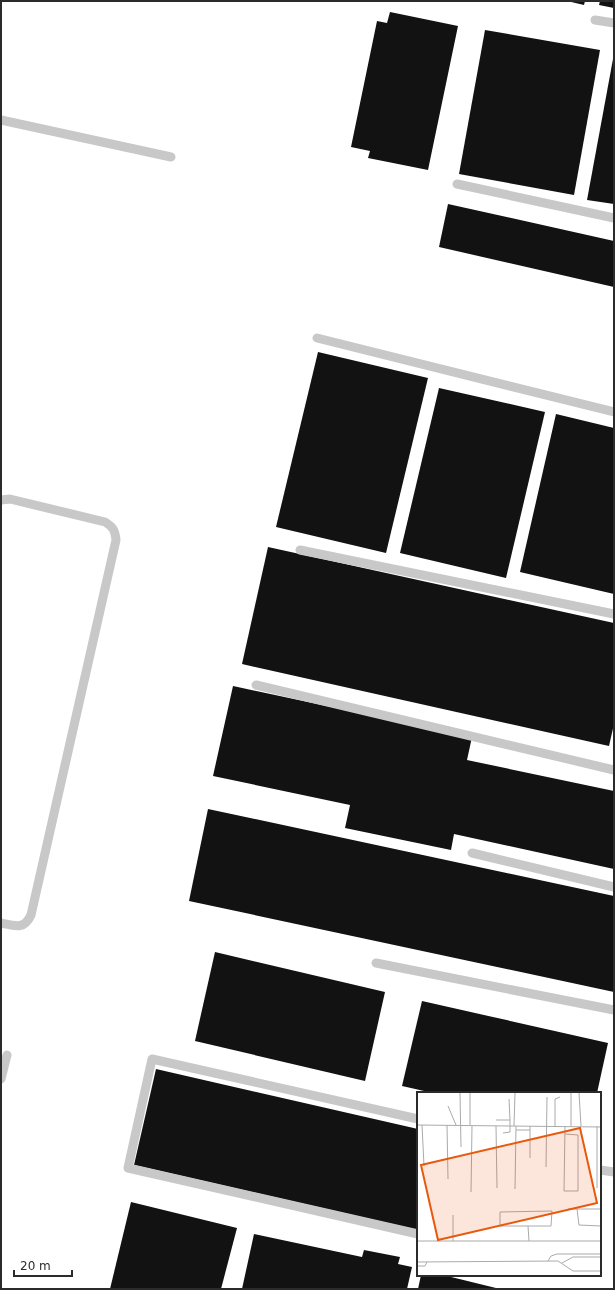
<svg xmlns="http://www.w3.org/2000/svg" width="615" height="1290" viewBox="0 0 615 1290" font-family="'DejaVu Sans',sans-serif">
  <rect width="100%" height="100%" fill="#fff"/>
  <!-- building -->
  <g fill="#121212">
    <polygon points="567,1 585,1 584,5"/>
    <polygon points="600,1 614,1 614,8 599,5"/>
    <polygon points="390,12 458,26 428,170 368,158 370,151 351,147 377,21 387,23"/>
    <polygon points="485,30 600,50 574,195 459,174"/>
    <polygon points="613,59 614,59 614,204 587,200"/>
    <polygon points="448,204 614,241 614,287 439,247"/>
    <polygon points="318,352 428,378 386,553 276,527"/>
    <polygon points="439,388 545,412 506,578 400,553"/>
    <polygon points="556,414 614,428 614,594 520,572"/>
    <polygon points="268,547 614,623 614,724 609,746 242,664"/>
    <polygon points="233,686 472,737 467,760 614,791 614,869 454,834 451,850 345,828 350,805 213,776"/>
    <polygon points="208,809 614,896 614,992 189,901"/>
    <polygon points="215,952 385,992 365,1081 195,1041"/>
    <polygon points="422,1001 608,1043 597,1093 433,1093 402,1086"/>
    <polygon points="156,1069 418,1129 418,1230 134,1165"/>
    <polygon points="131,1202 237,1228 221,1289 110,1289"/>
    <polygon points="254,1234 362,1257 364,1250 400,1257 398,1264 412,1267 407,1289 242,1289"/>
    <polygon points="421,1275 443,1275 500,1289 418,1289"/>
  </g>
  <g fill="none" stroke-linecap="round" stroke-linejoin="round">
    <!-- service -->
    <g stroke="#c8c8c8" stroke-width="9">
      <polyline points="595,20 614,23"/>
      <polyline points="1,120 171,157"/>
      <polyline points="457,184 614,218"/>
      <polyline points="317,338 614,412"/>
      <path d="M1,500L10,499L105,522C113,527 115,530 116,540L31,915C24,930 15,926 1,923"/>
      <polyline points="300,550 614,614"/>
      <polyline points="256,685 614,770"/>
      <polyline points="472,853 614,887"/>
      <polyline points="376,963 614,1010"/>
      <polyline points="1,1079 7,1055"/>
      <polyline points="418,1119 152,1059 128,1168 418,1234"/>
      <polyline points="600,1170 614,1172"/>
    </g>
  </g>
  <!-- overview -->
  <g transform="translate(417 1092)">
    <rect width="184" height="184" fill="#fff"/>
    <path fill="none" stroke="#aaa" stroke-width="1" d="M43,1L44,55M162,1L164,34M92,7L93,28M31,14L39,33M79,28H93V40L86,41M0,33L184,35M5,33L7,74M30,33L31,87M53,34V1M79,34L80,96M97,34L98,1M138,34V7L143,5M148,34L147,99H161V43L148,42M154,34V1M99,38H113M113,66V34M129,75L130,5M180,96V34M98,97L99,34M54,100L55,34M151,117H184M160,117L162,133L184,134M36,123V149M111,134H134L135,119L83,120V134H111L112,149M0,149H184M131,169L134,164L140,162H184M0,170L141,169L156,179H184M145,171L156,165H184M0,174H8L10,170"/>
    <path fill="#e8590c" fill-opacity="0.15" stroke="#e8590c" stroke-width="2" d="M163,36L180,111L21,148L4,73Z"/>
    <rect width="184" height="184" fill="none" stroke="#2b2b2b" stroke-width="2"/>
  </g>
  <!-- border -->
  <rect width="615" height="1290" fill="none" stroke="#2b2b2b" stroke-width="4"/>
  <!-- scale -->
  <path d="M14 1270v6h58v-6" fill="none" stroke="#2b2b2b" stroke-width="2"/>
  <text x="20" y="1270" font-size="12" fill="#2b2b2b" stroke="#ffffff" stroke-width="3" paint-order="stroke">20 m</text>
</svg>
